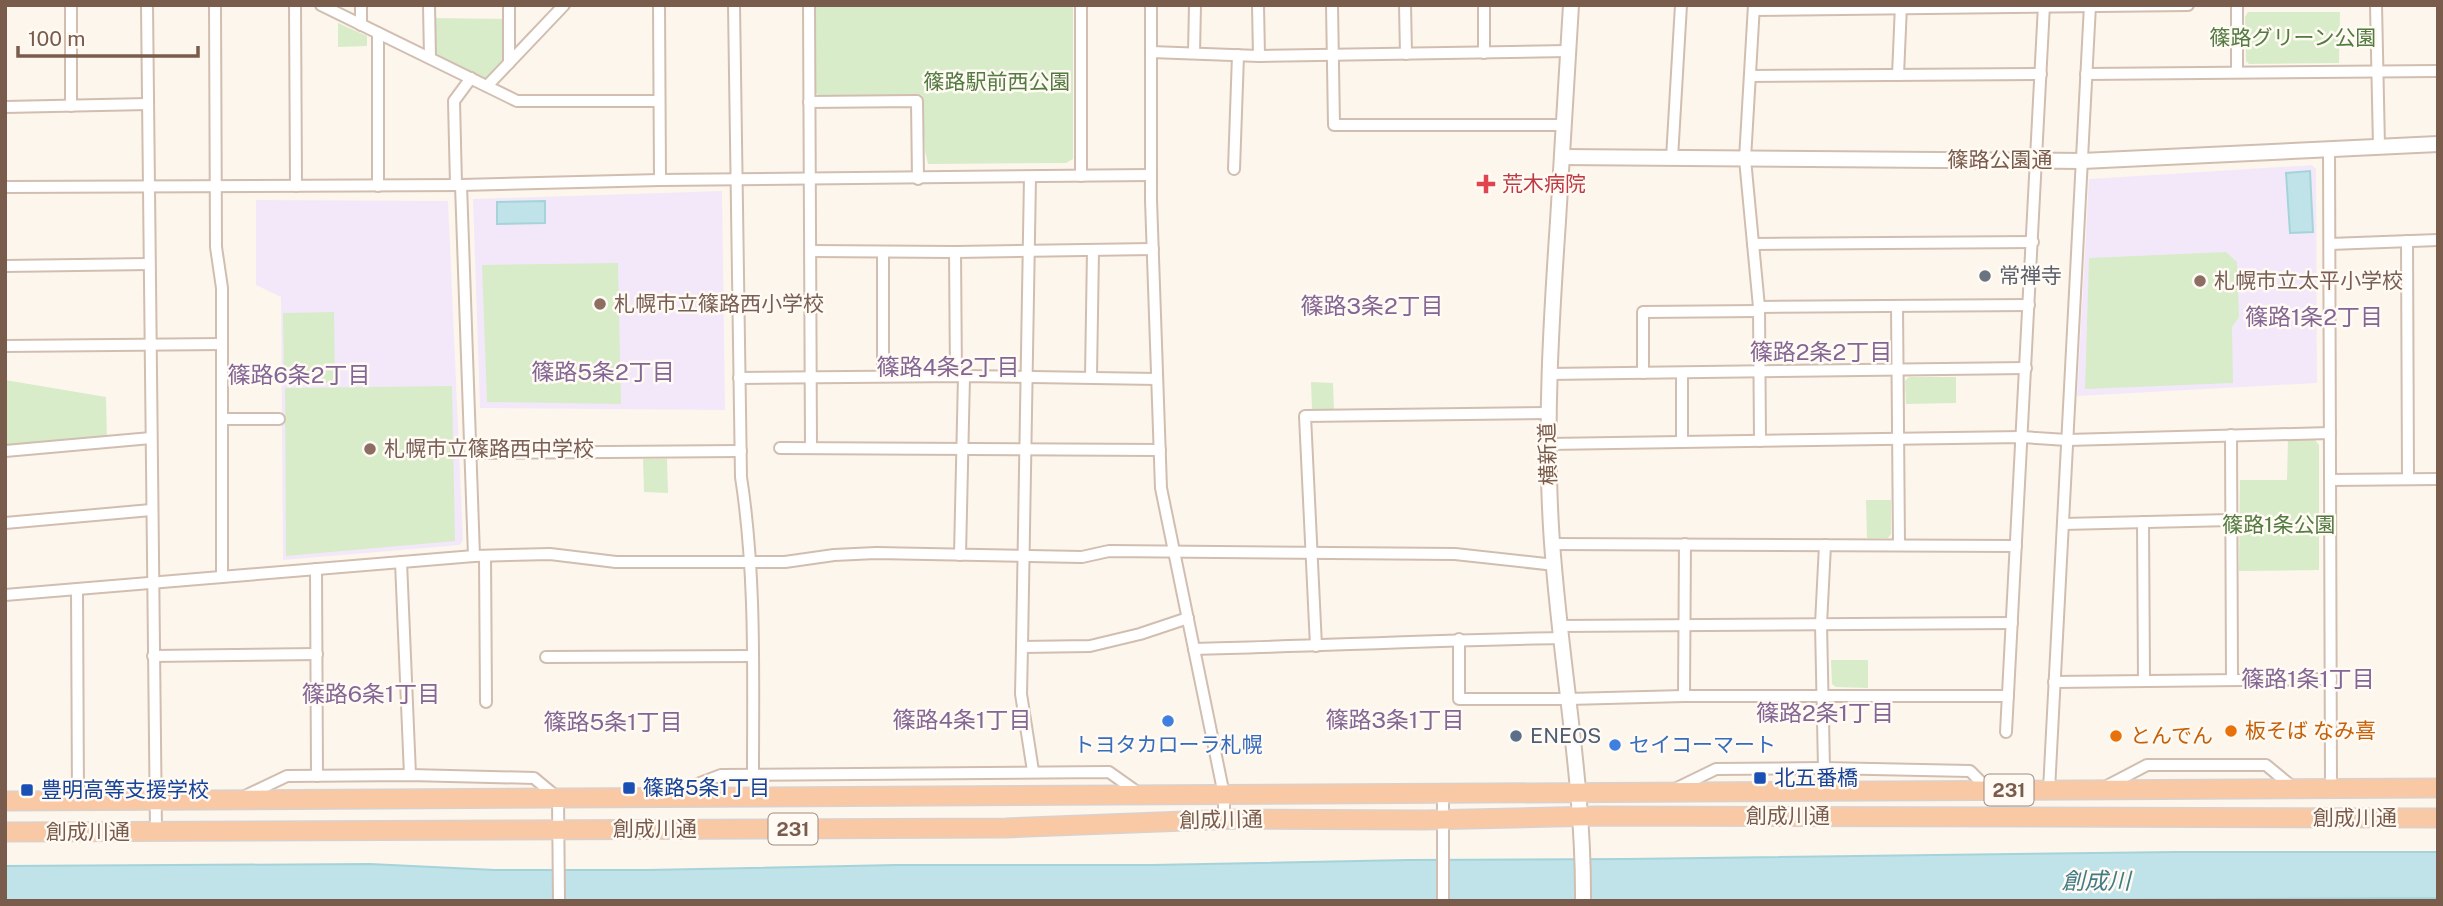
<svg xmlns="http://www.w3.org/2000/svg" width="2443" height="906" viewBox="0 0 2443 906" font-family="'Public Sans','Noto Sans JP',sans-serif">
  <rect width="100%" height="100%" fill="#fdf6ec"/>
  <!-- education -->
  <g fill="#f3e8fa">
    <polygon points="2312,165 2316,169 2317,383 2077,396 2089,179"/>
    <polygon points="722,191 725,410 480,408 473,199"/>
    <polygon points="256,200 448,201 463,539 460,545 283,560 281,297 256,285"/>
  </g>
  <!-- green -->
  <g fill="#d8ecc9">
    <polygon points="815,5 1073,5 1073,159 1066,163 928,164 925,151 922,95 820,97 816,93"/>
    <polygon points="2248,12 2340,12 2339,63 2249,64 2246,61 2245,17"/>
    <polygon points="429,18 509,19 509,63 487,86 430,58"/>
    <polygon points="338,23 367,36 367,46 338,47"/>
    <polygon points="2226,252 2237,262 2239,317 2232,327 2233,383 2085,389 2089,258"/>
    <polygon points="618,263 621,404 487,402 482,265"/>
    <polygon points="334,312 335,383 284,384 283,313"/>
    <polygon points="1909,377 1956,377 1956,403 1906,404 1905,381"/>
    <polygon points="5,380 106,397 107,442 5,451"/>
    <polygon points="1311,382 1333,383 1334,410 1312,409"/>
    <polygon points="452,386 455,541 286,556 285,388"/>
    <polygon points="2288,440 2315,440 2319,445 2319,570 2239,571 2240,480 2287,480"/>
    <polygon points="643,459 667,459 668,493 644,492"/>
    <polygon points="1866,500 1891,500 1891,534 1888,538 1867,538"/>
    <polygon points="1831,660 1868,660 1868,688 1836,687 1832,684"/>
  </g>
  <!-- water -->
  <g fill="#bfe3e8" stroke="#a5d3da" stroke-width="2">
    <polygon points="2310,171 2313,232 2290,233 2286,173"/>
    <polygon points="545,201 545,223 497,224 497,202"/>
    <polygon points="2175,852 2438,852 2438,898 2073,900 5,901 5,866 370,864 495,870 648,870 897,865 1152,865 1408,860 1627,859"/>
  </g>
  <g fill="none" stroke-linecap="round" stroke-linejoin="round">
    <!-- minor casing -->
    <g stroke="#d1beb0" stroke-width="14">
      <g id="minor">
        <polyline points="147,5 156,832"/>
        <polyline points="215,5 216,247 222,288 222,577"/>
        <polyline points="295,5 296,186"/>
        <polyline points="321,5 517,101 659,101"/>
        <polyline points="361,5 361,25"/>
        <polyline points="429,5 430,58"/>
        <polyline points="509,5 509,63"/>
        <polyline points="659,5 660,180"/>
        <path d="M734,5L741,477C756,574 753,675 753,773"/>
        <polyline points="809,5 811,448"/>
        <polyline points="1081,5 1081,176"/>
        <polyline points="1151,5 1151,200 1161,488 1224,795 1224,819"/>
        <polyline points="1258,5 1259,56"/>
        <polyline points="1332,5 1334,125 1564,125"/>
        <polyline points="1405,5 1406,54"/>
        <polyline points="1484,5 1484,53"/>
        <polyline points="1754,5 1745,159 1759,307 1760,441"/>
        <polyline points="2237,5 2237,72"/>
        <polyline points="2376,5 2379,147"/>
        <polyline points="1754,10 2188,5"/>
        <polyline points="378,33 378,186"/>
        <polyline points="1151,52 1259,56 1568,51"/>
        <polyline points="1194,53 1195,5"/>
        <polyline points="2086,74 2438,71"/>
        <polyline points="1898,75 1901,5"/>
        <polyline points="1750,76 2041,74"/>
        <polyline points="487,86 564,5"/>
        <polyline points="809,102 917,101 918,179"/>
        <polyline points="71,106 71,5"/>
        <polyline points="5,107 148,104"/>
        <polyline points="2329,149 2331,789"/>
        <polyline points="1672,158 1681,5"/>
        <polyline points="1234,169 1238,55"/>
        <polyline points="1030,177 1022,647 1090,646 1140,634 1188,618"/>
        <polyline points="456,185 454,101 471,78"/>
        <polyline points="461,185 474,556"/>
        <polyline points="5,187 461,185 660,180 1151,175"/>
        <polyline points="2407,241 2408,479"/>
        <polyline points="1753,244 2033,242"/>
        <polyline points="2330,244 2438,240"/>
        <polyline points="811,251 955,252 1153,249"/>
        <polyline points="883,252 883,376"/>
        <polyline points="955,252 956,376"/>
        <polyline points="5,266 149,264"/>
        <polyline points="1897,306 1899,545"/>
        <polyline points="1759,307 2029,305"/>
        <polyline points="5,346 222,344"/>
        <polyline points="1643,373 1643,312 1759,311"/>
        <polyline points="1548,374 2026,368"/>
        <polyline points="1091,377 1093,250"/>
        <polyline points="739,378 964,376 1157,379"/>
        <polyline points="222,419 279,419"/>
        <polyline points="2231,435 2232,680"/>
        <polyline points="1682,442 1682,373"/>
        <polyline points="1548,444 2022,437 2067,440 2330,433"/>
        <polyline points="780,448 1160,450"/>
        <polyline points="5,451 151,438"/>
        <polyline points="470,453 741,451"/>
        <polyline points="2330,480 2438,479"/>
        <polyline points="2143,522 2144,681"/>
        <polyline points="5,523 151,510"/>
        <polyline points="2063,524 2231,520"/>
        <polyline points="1552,544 2016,546"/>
        <polyline points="960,555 964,376"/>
        <polyline points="485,556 486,702"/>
        <polyline points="401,562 410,775"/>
        <polyline points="316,569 317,776"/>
        <polyline points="77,589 78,800"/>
        <polyline points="5,595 474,556 550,554 616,562 785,562 834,555 876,553 1082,557 1109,551 1455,554 1555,565"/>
        <polyline points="1560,626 2012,623"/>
        <polyline points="1459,639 1459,699 1568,699 1684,696 2008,696"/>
        <polyline points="1316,646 1305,416 1547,413"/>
        <polyline points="1022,647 1021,694 1033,771"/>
        <path d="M1194,649C1316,646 1438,640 1561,638"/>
        <polyline points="153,656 317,654"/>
        <polyline points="546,657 753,656"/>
        <polyline points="2054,682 2331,679"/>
        <polyline points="1684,696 1685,544"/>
        <polyline points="2006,732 2044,5"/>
        <polyline points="1824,768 1821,624 1825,545"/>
        <polyline points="2105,787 2147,765 2266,765 2295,789"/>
        <polyline points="1675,789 1716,769 1824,768 1970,771 1989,790"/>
        <polyline points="2049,790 2090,5"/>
        <polyline points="674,793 721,775 1109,772 1140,794"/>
        <polyline points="1443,793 1443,901"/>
        <polyline points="245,796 287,776 410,775 534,778 558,798 559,901"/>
      </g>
    </g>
    <!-- tertiary casing -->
    <g stroke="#d1beb0" stroke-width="18">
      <g id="tertiary">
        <path d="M1571,5C1566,77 1562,149 1558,221C1551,324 1545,424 1551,527C1558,652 1584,775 1583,901"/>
        <polyline points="1562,157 2082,161 2438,144"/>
      </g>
    </g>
    <!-- trunk casing -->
    <g stroke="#dad1cd" stroke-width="21">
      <g id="trunk">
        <polyline points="5,801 2438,788"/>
        <polyline points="5,832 1006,828 1237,819 1425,820 1597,816 2438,818"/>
      </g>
    </g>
    <!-- minor -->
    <use href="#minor" stroke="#fff" stroke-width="10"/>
    <!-- tertiary -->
    <use href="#tertiary" stroke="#fff" stroke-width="14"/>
    <!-- trunk -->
    <use href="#trunk" stroke="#f9c8a4" stroke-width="18"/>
  </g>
  <!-- markers -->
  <path fill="#e0444e" stroke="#fffaf3" stroke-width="2.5" d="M1482.5 173.5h7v7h7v7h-7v7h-7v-7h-7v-7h7z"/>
  <circle fill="#6b7280" stroke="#fffaf3" stroke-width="2.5" cx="1985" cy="276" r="7"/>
  <g fill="#8d6e63" stroke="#fffaf3" stroke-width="2.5">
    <circle cx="2200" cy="281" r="7"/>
    <circle cx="600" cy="304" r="7"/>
    <circle cx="370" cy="449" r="7"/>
  </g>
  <g fill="#3f7fe0" stroke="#fffaf3" stroke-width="2.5">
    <circle cx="1168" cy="721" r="7"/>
    <circle cx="1615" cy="745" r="7"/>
  </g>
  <g fill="#e8710a" stroke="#fffaf3" stroke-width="2.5">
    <circle cx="2231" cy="731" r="7"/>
    <circle cx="2116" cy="736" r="7"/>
  </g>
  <circle fill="#5c6f8a" stroke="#fffaf3" stroke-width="2.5" cx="1516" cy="736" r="7"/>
  <g fill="#1a4fb4" stroke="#fffaf3" stroke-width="2.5">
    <rect x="1753" y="771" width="14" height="14" rx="3.5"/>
    <rect x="622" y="781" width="14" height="14" rx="3.5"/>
    <rect x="20" y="783" width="14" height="14" rx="3.5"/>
  </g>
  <g text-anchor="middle" stroke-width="5" stroke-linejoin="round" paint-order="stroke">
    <!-- shield labels -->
    <g fill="#fffaf3" stroke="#a28b7f" stroke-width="2">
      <rect x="1984.5" y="774.5" width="49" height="31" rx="5"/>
      <rect x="768.5" y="813.5" width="49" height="31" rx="5"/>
    </g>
    <g font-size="19" font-weight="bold" fill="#7a5c4d">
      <text x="2009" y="797">231</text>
      <text x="793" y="836">231</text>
    </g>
    <!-- park labels -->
    <g font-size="21" fill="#537a41" stroke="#fffaf3">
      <text x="2293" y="45">篠路グリーン公園</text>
      <text x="997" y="89">篠路駅前西公園</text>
      <text x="2279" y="532">篠路1条公園</text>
    </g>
    <!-- street labels -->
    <g font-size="21" fill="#7a5c4d" stroke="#fffaf3">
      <text x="2000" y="167">篠路公園通</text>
      <text transform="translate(1548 454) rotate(-92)" y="7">横新道</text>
      <text x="1788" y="823">創成川通</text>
      <text x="2355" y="825">創成川通</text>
      <text transform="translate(1221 820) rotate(-1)" y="7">創成川通</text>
      <text x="655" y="836">創成川通</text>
      <text x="88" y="839">創成川通</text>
    </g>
    <!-- health labels -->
    <g font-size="21" fill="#be3a42" stroke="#fffaf3" text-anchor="start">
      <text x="1502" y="191">荒木病院</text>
    </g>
    <!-- worship labels -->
    <g font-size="21" fill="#5b616d" stroke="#fffaf3" text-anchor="start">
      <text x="1999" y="283">常禅寺</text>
    </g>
    <!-- education labels -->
    <g font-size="21" fill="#785e54" stroke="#fffaf3" text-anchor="start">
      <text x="2214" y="288">札幌市立太平小学校</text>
      <text x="614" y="311">札幌市立篠路西小学校</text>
      <text x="384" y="456">札幌市立篠路西中学校</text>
    </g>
    <!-- food labels -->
    <g font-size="21" fill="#c56008" stroke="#fffaf3" text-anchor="start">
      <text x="2245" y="738">板そば なみ喜</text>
      <text x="2130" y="743">とんでん</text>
    </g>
    <!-- service labels -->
    <g font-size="21" fill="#4e5e75" stroke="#fffaf3" text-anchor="start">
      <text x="1530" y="743">ENEOS</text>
    </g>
    <!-- shop labels -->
    <g font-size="21" fill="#366cbe" stroke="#fffaf3">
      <text x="1168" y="752">トヨタカローラ札幌</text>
      <text x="1629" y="752" text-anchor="start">セイコーマート</text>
    </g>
    <!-- transit labels -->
    <g font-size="21" fill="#164399" stroke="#fffaf3" text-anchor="start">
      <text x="1774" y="785">北五番橋</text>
      <text x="643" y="795">篠路5条1丁目</text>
      <text x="41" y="797">豊明高等支援学校</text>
    </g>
    <!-- neighbourhood labels -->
    <g font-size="23" fill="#846695" stroke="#fffaf3">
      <text x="1372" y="314">篠路3条2丁目</text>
      <text x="2314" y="325">篠路1条2丁目</text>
      <text x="1821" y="360">篠路2条2丁目</text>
      <text x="948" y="375">篠路4条2丁目</text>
      <text x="603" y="380">篠路5条2丁目</text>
      <text x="299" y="383">篠路6条2丁目</text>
      <text x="2308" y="687">篠路1条1丁目</text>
      <text x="371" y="702">篠路6条1丁目</text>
      <text x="1825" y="721">篠路2条1丁目</text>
      <text x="962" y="728">篠路4条1丁目</text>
      <text x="1395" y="728">篠路3条1丁目</text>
      <text x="613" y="730">篠路5条1丁目</text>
    </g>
    <!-- water labels -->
    <g font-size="23" font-style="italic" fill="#437c86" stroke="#fffaf3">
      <text x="2096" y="889">創成川</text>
    </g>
  </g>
  <!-- border -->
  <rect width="2443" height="906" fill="none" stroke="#7a5c4d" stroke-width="14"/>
  <!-- scale -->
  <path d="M18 46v10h180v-10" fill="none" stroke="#7a5c4d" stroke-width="3.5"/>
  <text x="28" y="46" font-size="21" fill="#7a5c4d" stroke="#fffaf3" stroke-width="5" paint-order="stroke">100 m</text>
</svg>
